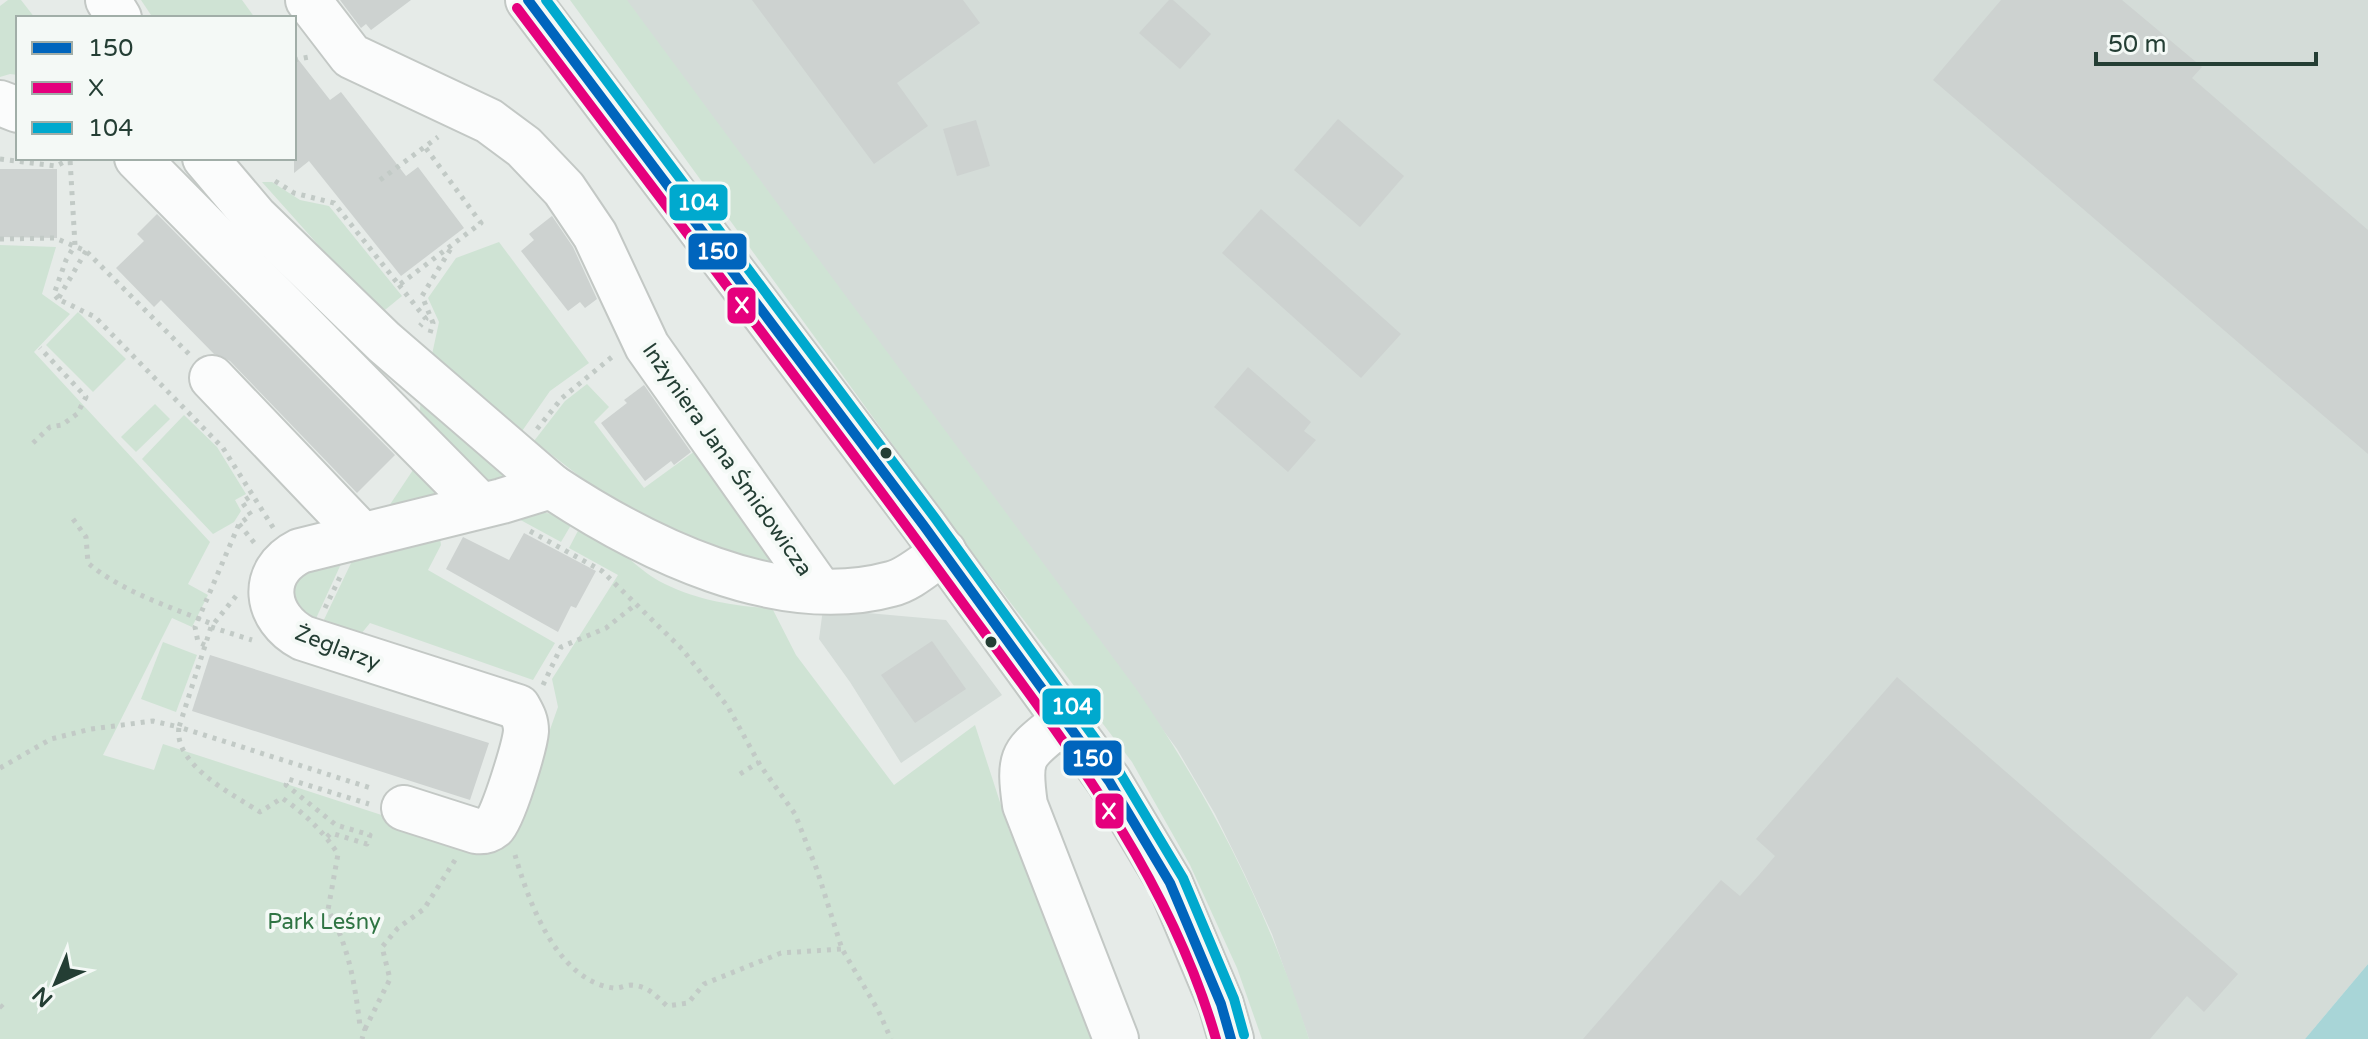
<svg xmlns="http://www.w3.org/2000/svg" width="2368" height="1039" viewBox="0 0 2368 1039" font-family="'Varela Round',sans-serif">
  <rect width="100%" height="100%" fill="#e6ebe8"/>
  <!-- built -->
  <g fill="#d4dcd8">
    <polygon points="623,0 2368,0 2368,964 2305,1039 1309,1039 1272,934 1245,875 1215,814 1177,749"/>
    <polygon points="823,609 946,620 1002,695 901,763 850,682 819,639"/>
  </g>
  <!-- green -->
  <g fill="#cfe3d4">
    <polygon points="8,0 21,0 35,18 18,18 18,75 10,74 0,77 0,6"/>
    <polygon points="141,0 242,0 255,18 153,18"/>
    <path d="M570,0H627L1137,690C1213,802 1268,910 1309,1039H1262L1237,968L1190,865L1132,762L949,522Z"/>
    <polygon points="262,182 272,182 300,200 329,206 402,296 380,314"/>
    <polygon points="499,242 589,363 550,391 520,434 431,359 439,322 428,298 456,258"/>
    <path d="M0,245L56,247L42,294L70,314L34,352L210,542L188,584L208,595L192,627L172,618L103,755L154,770L163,744L397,820L512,837L558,707L552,679L618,575L569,548L581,525L631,552L628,558C638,566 648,575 659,581C692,599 735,607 772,608L796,655L894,785L975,725L1009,830L1050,922L1093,1039H0Z"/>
    <polygon points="78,312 126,359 93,392 46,345"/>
    <polygon points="587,384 609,407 594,422 644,488 699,448 783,559 769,565 673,536 592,486 534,441 565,401"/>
    <polygon points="421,390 513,474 493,488 419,431"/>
    <polygon points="155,404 170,419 136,452 121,437"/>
    <polygon points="184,415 217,447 246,494 235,500 241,511 234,522 213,534 142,459"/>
    <polygon points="421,458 448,490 383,515"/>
    <polygon points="534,512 557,514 574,520 561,542 515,517"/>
    <polygon points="440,538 441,545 428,570 555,643 533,680 370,623 356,640 320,628 352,561"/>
    <polygon points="346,553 313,625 303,622 288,581"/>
    <polygon points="163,642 197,655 176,712 141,699"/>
  </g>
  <!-- water -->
  <polygon fill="#a8d5d7" points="2368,964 2368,1039 2305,1039"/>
  <!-- building -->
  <g fill="#cdd2d0">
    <polygon points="340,0 411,0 371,30 366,24 361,28"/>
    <polygon points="752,0 963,0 980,23 897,83 928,126 874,164"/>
    <polygon points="1169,0 1173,0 1211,34 1180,69 1139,33"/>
    <polygon points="2001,0 2122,0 2202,67 2192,78 2368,230 2368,454 1933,80"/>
    <polygon points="294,54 330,100 341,92 406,176 418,167 464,228 401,276 309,161 294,173"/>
    <polygon points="1338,119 1404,176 1360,227 1294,170"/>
    <polygon points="976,120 990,166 957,176 943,129"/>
    <polygon points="0,169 57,169 57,238 0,237"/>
    <polygon points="1261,209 1401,334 1361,378 1222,253"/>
    <polygon points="157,214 395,455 357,493 230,361 214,354 161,300 154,307 116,268 144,241 137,234"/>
    <polygon points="552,216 573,247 597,299 585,308 580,302 568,311 521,251 534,240 529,234"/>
    <polygon points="1248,367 1311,422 1304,431 1316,440 1288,472 1214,407"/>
    <polygon points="644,385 691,452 674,465 671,461 645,481 601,423 627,403 624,400"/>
    <polygon points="524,533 596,571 576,608 571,606 558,632 446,569 463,537 509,560"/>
    <polygon points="932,641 966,689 915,723 881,675"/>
    <polygon points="210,655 489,743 470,800 192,711"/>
    <polygon points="1897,677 2238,974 2204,1012 2187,996 2150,1039 1583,1039 1721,880 1740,896 1759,875 1775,856 1756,839"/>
  </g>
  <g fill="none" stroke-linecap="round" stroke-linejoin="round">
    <!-- minor casing -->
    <g stroke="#c3c8c5" stroke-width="48">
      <g id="minor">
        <polyline points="108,0 119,18"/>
        <polyline points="308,0 351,56 489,121 524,147 564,189 595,235 647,346 820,591"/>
        <polyline points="528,0 924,526 1109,781 1170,883 1221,1004 1231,1039"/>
        <polyline points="0,103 18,110"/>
        <polyline points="137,158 480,505"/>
        <polyline points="205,158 255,217 384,342 551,486"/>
        <polyline points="212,378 361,534"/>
        <path d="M1065,719C1025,754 1017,749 1025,805L1116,1039"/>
        <path d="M404,808L476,831C483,832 488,831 494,826C503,818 525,745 526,731C526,721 523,716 518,707L303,638C265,618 258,572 300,551L502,501L551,486C643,547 778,615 891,584C909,580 928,562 944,552"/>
      </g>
    </g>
    <!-- path -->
    <g stroke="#c2cac6" stroke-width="5" stroke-dasharray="4 6" stroke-linecap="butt">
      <polyline points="294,60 309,57"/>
      <polyline points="0,159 56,166 72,158"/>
      <polyline points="380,180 438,137"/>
      <polyline points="275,181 294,193 334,203 399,285 481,223 425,147"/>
      <polyline points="0,239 55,238 86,251 189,354"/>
      <polyline points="86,251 58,299 95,317 223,448 274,529"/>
      <polyline points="399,285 426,319 420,326"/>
      <polyline points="58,299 54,294 66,260 75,245 70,159"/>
      <polyline points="430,333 433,323 422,296 453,245"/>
      <polyline points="537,429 562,398 613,356"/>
      <polyline points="33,443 50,427 62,425 77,414 86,397 40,348"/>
      <path d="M73,519L86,537L88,563C122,592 171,607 212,624"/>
      <polyline points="239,524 256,545"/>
      <polyline points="530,531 602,571 682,649 728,707 760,765 795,814 817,870 842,949 878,1010 891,1039"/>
      <polyline points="236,596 211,627 179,727 374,789"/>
      <polyline points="325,608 340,577"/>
      <polyline points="211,627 252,640"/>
      <polyline points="205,645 198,642 195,627 239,524 251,515 242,502 251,496"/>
      <polyline points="543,685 561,647 606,628 635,605"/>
      <path d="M0,768L51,739L91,729L153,721L179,727C173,765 234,795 260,812L282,798C304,813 323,831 338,854L328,910C349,946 355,985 360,1026L365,1029L362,1039"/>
      <polyline points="740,774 759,762"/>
      <polyline points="327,837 331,833 367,844 370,835 336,825 286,785 288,779 369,804"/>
      <path d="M515,855C529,903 557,980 613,988C619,989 625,985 631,985C648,986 655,995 667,1006L688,1003L704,984L781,953L842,949"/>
      <polyline points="0,1005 3,1008"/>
      <polyline points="365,1029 390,979 382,947 398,928 424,909 455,860"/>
    </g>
    <!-- minor -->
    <use href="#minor" stroke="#fbfcfc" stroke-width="44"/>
    <!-- bus-1 casing -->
    <g stroke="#f4f9f6" stroke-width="16">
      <polyline id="bus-1" points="528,0 924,526 1109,781 1170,883 1221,1004 1231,1039"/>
    </g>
    <!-- bus-2 casing -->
    <g stroke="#f4f9f6" stroke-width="16">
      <path id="bus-2" d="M517,8C662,201 809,392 951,587C1054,729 1167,867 1216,1039"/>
    </g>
    <!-- bus-3 casing -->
    <g stroke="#f4f9f6" stroke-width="16">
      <polyline id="bus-3" points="546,0 935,518 1120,773 1183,878 1234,999 1244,1035"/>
    </g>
    <!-- bus-1 -->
    <use href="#bus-1" stroke="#0065bd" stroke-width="10"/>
    <!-- bus-2 -->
    <use href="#bus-2" stroke="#e5007d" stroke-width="10"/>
    <!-- bus-3 -->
    <use href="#bus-3" stroke="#00a9ce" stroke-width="10"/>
  </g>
  <!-- markers -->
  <g fill="#243e34" stroke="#f4f9f6" stroke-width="3">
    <circle cx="886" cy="453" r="7"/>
    <circle cx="991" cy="642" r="7"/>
  </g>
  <g text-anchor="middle" stroke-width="8" stroke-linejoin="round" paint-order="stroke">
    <!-- street labels -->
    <g font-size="22" fill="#243e34" stroke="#f4f9f6">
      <text transform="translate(728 459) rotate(55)" y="8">Inżyniera Jana Śmidowicza</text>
      <text transform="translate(338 647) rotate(21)" y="8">Żeglarzy</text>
    </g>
    <!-- park labels -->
    <g font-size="22" fill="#2f7443" stroke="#f4f9f6">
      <text x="324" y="929">Park Leśny</text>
    </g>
  </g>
  <g stroke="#f4f9f6" stroke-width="3">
    <rect x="668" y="183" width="61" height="39" rx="8" fill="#00a9ce"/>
    <rect x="687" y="232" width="61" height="39" rx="8" fill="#0065bd"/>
    <rect x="726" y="286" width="31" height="39" rx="8" fill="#e5007d"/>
    <rect x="1041" y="687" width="61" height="39" rx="8" fill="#00a9ce"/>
    <rect x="1062" y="739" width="61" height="38" rx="8" fill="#0065bd"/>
    <rect x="1094" y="792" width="31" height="38" rx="8" fill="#e5007d"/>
  </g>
  <g font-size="22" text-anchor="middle" font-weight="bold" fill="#fff">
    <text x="698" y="210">104</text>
    <text x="717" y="259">150</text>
    <text x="742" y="313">X</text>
    <text x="1072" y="714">104</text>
    <text x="1092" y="766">150</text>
    <text x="1109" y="819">X</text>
  </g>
  <!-- legend -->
  <rect x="16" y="16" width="280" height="144" fill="#f4f9f6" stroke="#a1aea8" stroke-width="2"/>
  <rect x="32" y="42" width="40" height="12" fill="#0065bd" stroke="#a1aea8" stroke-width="2"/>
  <text x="88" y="56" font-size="24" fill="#243e34">150</text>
  <rect x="32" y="82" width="40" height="12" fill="#e5007d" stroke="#a1aea8" stroke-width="2"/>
  <text x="88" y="96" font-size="24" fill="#243e34">X</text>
  <rect x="32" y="122" width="40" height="12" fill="#00a9ce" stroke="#a1aea8" stroke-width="2"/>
  <text x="88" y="136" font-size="24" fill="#243e34">104</text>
  <!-- north arrow -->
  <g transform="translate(56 983) rotate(224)" stroke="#f4f9f6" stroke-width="6" paint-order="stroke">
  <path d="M0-6L14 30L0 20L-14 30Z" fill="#243e34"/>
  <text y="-12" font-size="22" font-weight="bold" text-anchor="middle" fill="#243e34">N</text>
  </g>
  <!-- scale -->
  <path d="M2096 52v12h220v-12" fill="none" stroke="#243e34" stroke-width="4"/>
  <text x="2108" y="52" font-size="24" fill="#243e34" stroke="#f4f9f6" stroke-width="6" paint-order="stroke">50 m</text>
</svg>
